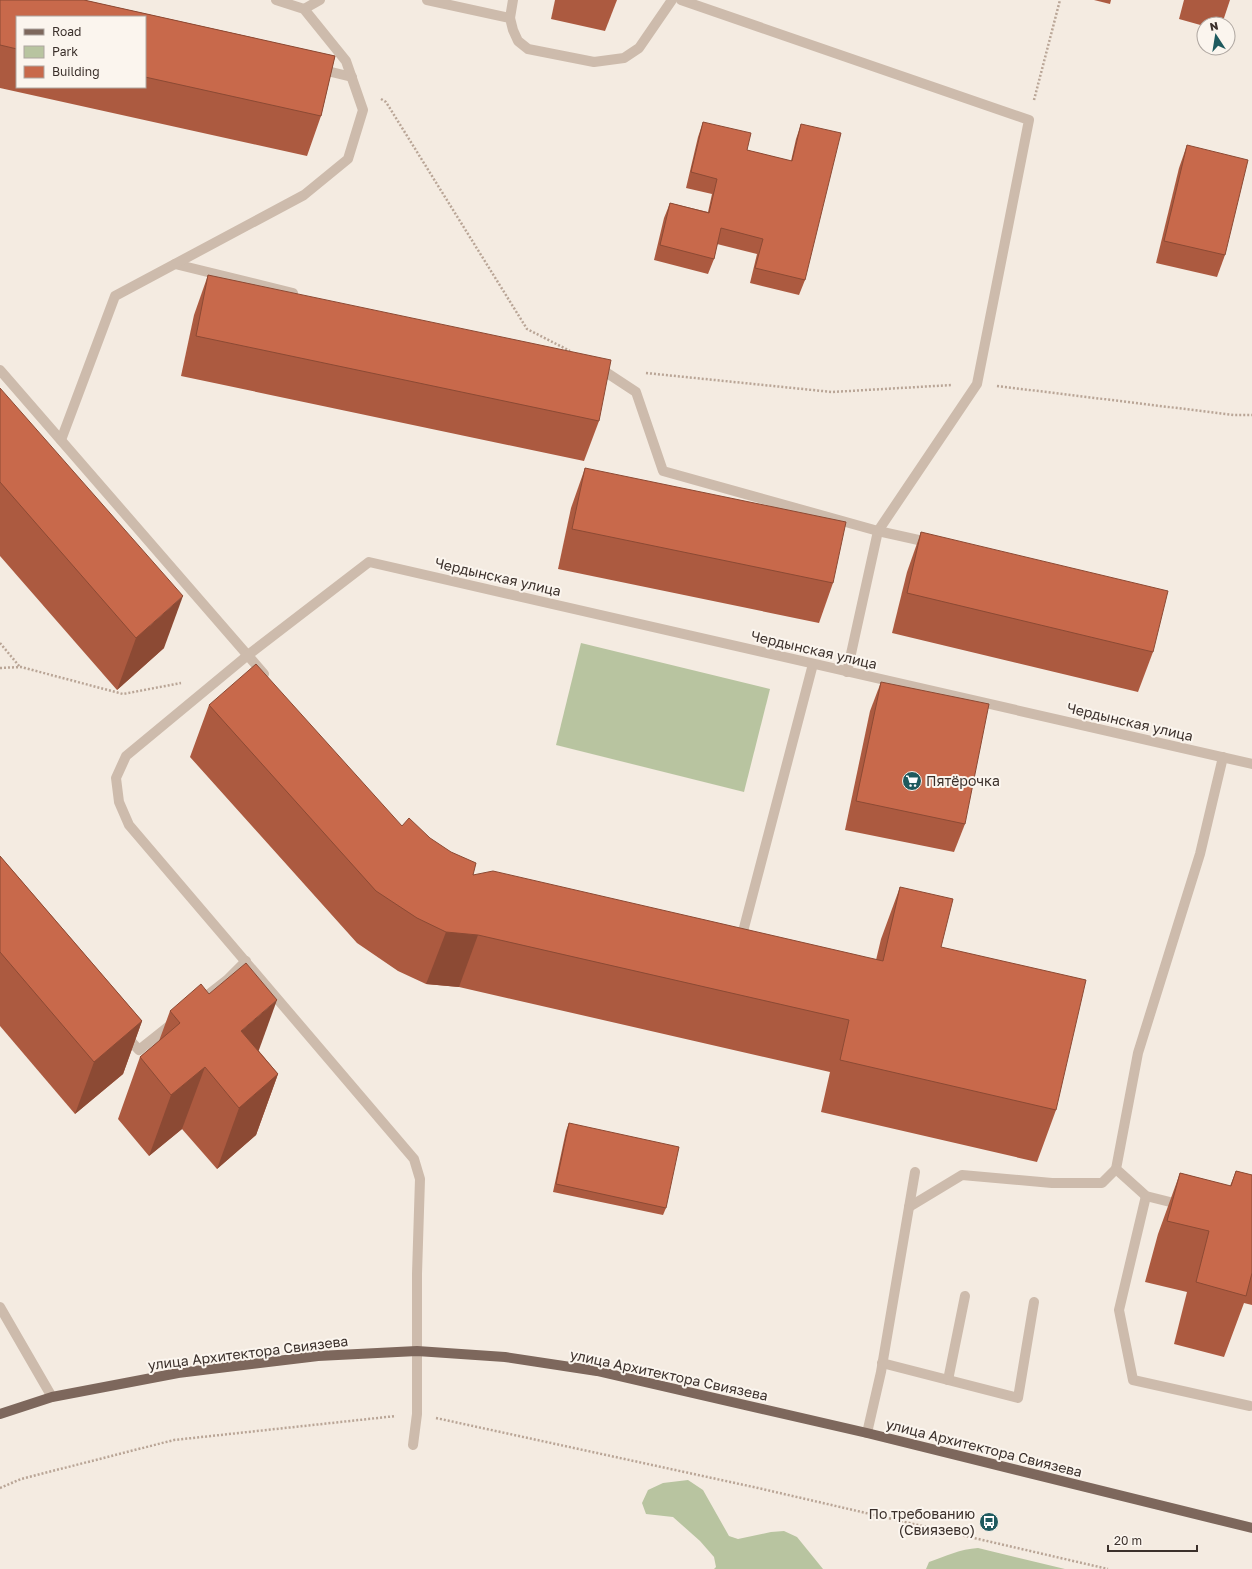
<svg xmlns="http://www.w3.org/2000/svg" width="1252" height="1569" viewBox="0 0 1252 1569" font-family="'Golos Text',sans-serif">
  <rect width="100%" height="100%" fill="#f4ebe1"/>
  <!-- green -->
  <g fill="#b8c4a0">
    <polygon points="581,643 770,689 744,792 556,745"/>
    <polygon points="688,1480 703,1490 729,1536 738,1539 771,1532 784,1531 797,1537 823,1569 714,1569 716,1567 714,1557 700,1541 673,1517 646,1514 642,1503 648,1490 663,1483"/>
    <path d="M978,1548L1065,1569H926L929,1562C946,1556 960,1549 978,1548Z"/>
  </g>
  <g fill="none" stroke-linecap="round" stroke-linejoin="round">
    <!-- path -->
    <g stroke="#b9a596" stroke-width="2.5" stroke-dasharray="2 2" stroke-linecap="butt">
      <polyline points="381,99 386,102 527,329 570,351"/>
      <polyline points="1034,100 1060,0"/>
      <polyline points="646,373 832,392 952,385"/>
      <polyline points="997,386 1234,415 1252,415"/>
      <polyline points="0,643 20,667"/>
      <polyline points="0,668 21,667 123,694 181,683"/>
      <polyline points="436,1418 758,1488 1108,1569"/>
      <polyline points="0,1488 21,1479 174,1440 396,1416"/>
    </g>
    <!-- minor -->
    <g stroke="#cdbbac" stroke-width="10">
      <polyline points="427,0 510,18 513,30 518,41 528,49 594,62 624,58 639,48 672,0"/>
      <polyline points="681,0 1029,120 977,384 878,531 847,672"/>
      <polyline points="304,9 320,0"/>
      <polyline points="510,18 513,0"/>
      <polyline points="319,69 352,77"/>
      <polyline points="175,264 293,293"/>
      <polyline points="598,367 636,392 663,471 878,531 932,543"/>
      <polyline points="0,370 264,674"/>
      <polyline points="61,440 115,296 304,195 348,159 363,110 346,61 304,9 276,0"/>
      <polyline points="740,943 813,664"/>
      <polyline points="199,1002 227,980 246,961"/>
      <polyline points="125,1035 139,1050 173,1023"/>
      <polyline points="1146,1196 1119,1310 1133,1380 1250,1406"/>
      <polyline points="1182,1205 1146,1196 1116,1169 1138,1053 1200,854 1223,757"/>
      <polyline points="909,1207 962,1175 1052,1183 1102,1183 1116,1169"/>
      <polyline points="0,1307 52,1397"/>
      <polyline points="882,1363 1018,1398 1034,1302"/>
      <polyline points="948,1380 965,1296"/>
      <polyline points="867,1433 881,1372 915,1172"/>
      <polyline points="413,1445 417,1414 417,1274 420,1179 414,1159 129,825 119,802 116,778 126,756 248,655 369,562 1252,764"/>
    </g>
    <!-- major -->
    <polyline stroke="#7d675c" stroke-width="10" points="0,1414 52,1397 178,1373 318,1356 417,1351 505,1357 597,1371 867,1433 1252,1528"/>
  </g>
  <!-- wall -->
  <g fill="#ac5a40" fill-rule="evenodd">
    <path d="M0,0H84L335,56L321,116L307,156L0,88ZM17,17H145V87H17Z"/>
    <polygon points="555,0 617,0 605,31 551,19"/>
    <polygon points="1094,0 1111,0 1110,4"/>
    <polygon points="1184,0 1230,0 1222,24 1204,24 1204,26 1179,19"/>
    <polygon points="703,122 747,150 791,161 796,139 801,124 805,280 799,295 750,283 757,254 717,244 714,259 708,274 654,260 664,218 670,203 708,212 712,194 686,188 698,137"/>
    <polygon points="1187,145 1225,255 1217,277 1156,263 1179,168"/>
    <polygon points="208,275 599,421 584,461 181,376 194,315"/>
    <polygon points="0,388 164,648 117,690 0,556"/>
    <polygon points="585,468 833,583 819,623 558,569 571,508"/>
    <polygon points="921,532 1153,652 1138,692 892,633 907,572"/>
    <polygon points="881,682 965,824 954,852 845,830 870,711"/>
    <polygon points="209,705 402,826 473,875 876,960 881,939 900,887 941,947 1056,1110 1037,1162 821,1112 830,1072 459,987 426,984 398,971 357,943 190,757"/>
    <polygon points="0,856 142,1021 123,1074 75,1114 0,1026"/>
    <polygon points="170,1011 259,1051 278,1074 256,1135 217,1169 182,1129 149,1156 118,1119 140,1057 159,1041"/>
    <polygon points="569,1123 666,1208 663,1215 553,1192 566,1131"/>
    <polygon points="1236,1171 1252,1175 1252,1305 1244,1303 1224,1357 1174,1344 1187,1292 1145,1282 1158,1234 1180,1173 1230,1186"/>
  </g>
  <!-- shaded-wall -->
  <g fill="#8c4a34">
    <polygon points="183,596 164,648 117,690 136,638"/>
    <polygon points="446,932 478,935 459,987 426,984"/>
    <polygon points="277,1000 255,1061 241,1031"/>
    <polygon points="142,1021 123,1074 75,1114 94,1062"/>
    <polygon points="205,1067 182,1129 149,1156 171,1095"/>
    <polygon points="278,1074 256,1135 217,1169 239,1108"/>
  </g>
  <!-- building -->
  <g fill="#c8694b" stroke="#8c4a34">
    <polygon points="0,0 84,0 335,56 321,116 145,77 145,17 17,17 17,49 0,45"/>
    <polygon points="703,122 751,133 747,150 792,161 801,124 841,133 805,280 755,268 763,239 721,228 714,259 660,245 670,203 709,213 717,179 691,172"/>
    <polygon points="1187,145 1248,160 1225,255 1164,241"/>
    <polygon points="208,275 611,360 599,421 196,336"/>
    <polygon points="0,388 183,596 136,638 0,482"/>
    <polygon points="585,468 846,522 833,583 572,529"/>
    <polygon points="921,532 1168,591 1153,652 907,593"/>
    <polygon points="256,664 402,826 409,818 430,838 451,852 476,863 473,875 493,871 883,961 900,887 953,899 941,947 1086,980 1056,1110 840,1060 849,1020 478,935 446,932 417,918 376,891 209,705"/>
    <polygon points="881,682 989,704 965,824 856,801"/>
    <polygon points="0,856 142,1021 94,1062 0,952"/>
    <polygon points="246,963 277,1000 241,1031 278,1074 239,1108 205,1067 171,1095 140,1057 180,1023 170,1011 201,984 209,994"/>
    <polygon points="569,1123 679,1147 666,1208 556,1184"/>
    <polygon points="1236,1171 1252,1175 1252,1273 1246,1296 1196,1282 1209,1231 1167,1221 1180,1173 1231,1186"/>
  </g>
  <!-- icons -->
  <defs>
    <g id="supermarket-disc" transform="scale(1)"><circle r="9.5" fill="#1f5a5e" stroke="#fbf5ee"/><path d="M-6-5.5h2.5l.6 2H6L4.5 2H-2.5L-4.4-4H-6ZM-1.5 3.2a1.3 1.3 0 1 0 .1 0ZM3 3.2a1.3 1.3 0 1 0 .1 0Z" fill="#fff"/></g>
    <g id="bus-disc" transform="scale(1)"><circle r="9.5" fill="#1f5a5e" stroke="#fbf5ee"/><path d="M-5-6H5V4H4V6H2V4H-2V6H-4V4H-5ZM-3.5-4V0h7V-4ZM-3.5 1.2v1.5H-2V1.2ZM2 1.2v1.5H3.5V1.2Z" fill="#fff"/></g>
  </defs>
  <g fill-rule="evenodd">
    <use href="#supermarket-disc" x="912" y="781"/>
    <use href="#bus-disc" x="989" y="1522"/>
  </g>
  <g text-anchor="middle" stroke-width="4" stroke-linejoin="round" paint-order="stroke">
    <!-- street labels -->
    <g font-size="14" fill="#3b302b" stroke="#fbf5ee">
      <text transform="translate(498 577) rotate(13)" y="5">Чердынская улица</text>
      <text transform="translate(814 650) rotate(13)" y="5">Чердынская улица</text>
      <text transform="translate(1130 722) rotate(13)" y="5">Чердынская улица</text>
      <text transform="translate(248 1353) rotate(-7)" y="5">улица Архитектора Свиязева</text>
      <text transform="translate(669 1375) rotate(12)" y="5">улица Архитектора Свиязева</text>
      <text transform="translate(984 1448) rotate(14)" y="5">улица Архитектора Свиязева</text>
    </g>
    <!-- poi labels -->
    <g font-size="14" fill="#3b302b" stroke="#fbf5ee" text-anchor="start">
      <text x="926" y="786">Пятёрочка</text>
      <text x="975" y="1519" text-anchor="end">По требованию<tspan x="975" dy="16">(Свиязево)</tspan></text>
    </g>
  </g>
  <!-- legend -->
  <rect x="16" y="16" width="130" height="72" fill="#fbf5ee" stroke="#aea6a0"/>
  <rect x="24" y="29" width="20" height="6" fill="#7d675c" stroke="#aea6a0"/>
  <text x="52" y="36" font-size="12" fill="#3b302b">Road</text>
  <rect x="24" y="46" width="20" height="12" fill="#b8c4a0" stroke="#aea6a0"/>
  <text x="52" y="56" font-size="12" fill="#3b302b">Park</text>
  <rect x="24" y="66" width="20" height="12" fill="#c8694b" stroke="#aea6a0"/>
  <text x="52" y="76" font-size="12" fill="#3b302b">Building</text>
  <!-- north arrow -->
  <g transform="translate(1216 36) rotate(348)"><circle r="19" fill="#fbf5ee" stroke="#aea6a0"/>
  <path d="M0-3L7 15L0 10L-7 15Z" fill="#1f5a5e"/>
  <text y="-6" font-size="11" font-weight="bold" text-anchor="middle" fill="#3b302b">N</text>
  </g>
  <!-- scale -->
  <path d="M1108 1545v6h89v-6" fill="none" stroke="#3b302b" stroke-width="2"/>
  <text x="1114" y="1545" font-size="12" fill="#3b302b" stroke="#fbf5ee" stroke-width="3" paint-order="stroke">20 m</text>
</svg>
